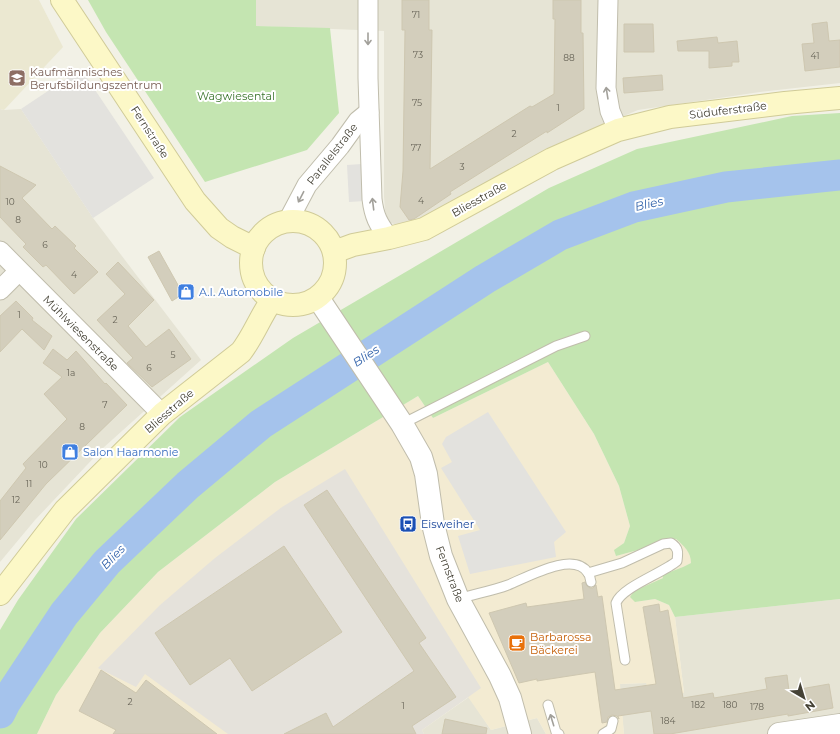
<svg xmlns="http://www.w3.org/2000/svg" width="840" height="734" viewBox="0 0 840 734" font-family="Montserrat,sans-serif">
  <rect width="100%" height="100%" fill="#f2f1e6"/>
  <!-- residential -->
  <g fill="#e6e4d5">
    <polygon points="256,0 840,0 840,83 760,92 638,110 565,141 418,225 402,227 386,221 384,197 384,31 256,26"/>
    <polygon points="0,109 4,110 21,109 93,218 201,360 103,448 35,520 0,562"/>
    <polygon points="840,599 840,734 624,734 619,684 647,683 684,693 675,617"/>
    <polygon points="469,697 491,730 537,718 546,734 424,734 422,730"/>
  </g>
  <!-- commercial -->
  <polygon fill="#f3ebd2" points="548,362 594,434 619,486 630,526 624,543 615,550 616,556 638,550 665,539 676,539 685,547 691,556 691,563 683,567 662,575 663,578 634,591 635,602 655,599 669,605 675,617 684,693 651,698 646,683 620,684 624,734 546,734 537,718 491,730 468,697 422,730 424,734 37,734 56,695 100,633 158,572 275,482 418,396 433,418"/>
  <!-- industrial -->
  <polygon fill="#e5e2db" points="345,469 481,688 422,730 424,734 228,734 145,674 136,687 98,668 160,605 215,558 282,507"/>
  <!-- education -->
  <polygon fill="#ebe8d1" points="0,0 39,0 63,47 4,110 0,109"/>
  <!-- green -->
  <g fill="#c4e5b1">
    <polygon points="88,0 256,0 256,26 330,28 339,113 307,150 205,182 106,32"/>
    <path d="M840,113V599L675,617L669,605L655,599L635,602L630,597L634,591L663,578L662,575L683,567L691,563C691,552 684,546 676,539H665L638,550L616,556L614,550L624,543L630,526L619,486L594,434L548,362L433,418L418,396L275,482L158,572L100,633L56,695L37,734H0V630L18,600L76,519L180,417L293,338L549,188L637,149L792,116Z"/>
  </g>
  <!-- parking -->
  <g fill="#e3e2de">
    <polygon points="81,69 154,178 93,218 21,109"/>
    <polygon points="362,164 365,201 349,202 347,165"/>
    <polygon points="488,412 566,532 554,542 556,557 470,574 458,536 480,530 441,468 452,462 442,444 446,437"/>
  </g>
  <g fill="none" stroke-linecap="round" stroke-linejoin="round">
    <!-- river -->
    <polyline stroke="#a5c3ec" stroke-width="31" points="0,713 5,703 64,614 107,562 188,485 261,424 485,279 560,235 634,207 726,187 840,175"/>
  </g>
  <!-- building -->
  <g fill="#d3cebc" stroke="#cec7b0">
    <polygon points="402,0 429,0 429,30 432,30 430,169 530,106 532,107 554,94 555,19 553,19 553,0 581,0 581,33 583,33 584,109 547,133 547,131 450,192 451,194 414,219 409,220 400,207 403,171 405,30 402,30"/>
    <polygon points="827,22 829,41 840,40 840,67 805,71 802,44 814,43 812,24"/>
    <polygon points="624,24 653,24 654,52 624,52"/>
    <polygon points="717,37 718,43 737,41 739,62 732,62 732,66 709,68 709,51 678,51 677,41"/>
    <polygon points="662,75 663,90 624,93 623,78"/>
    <polygon points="0,166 36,185 22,198 52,229 55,226 76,246 74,248 98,272 74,294 46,265 43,267 23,247 26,244 0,217"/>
    <polygon points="159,251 183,294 172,301 148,257"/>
    <polygon points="118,262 154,300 128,326 146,347 169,329 191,359 152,387 127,363 133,358 97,320 125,294 106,274"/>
    <polygon points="16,301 33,318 32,320 52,336 44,350 22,329 0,352 0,316"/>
    <polygon points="53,349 67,360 76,351 105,384 106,383 127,405 46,484 0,540 0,501 26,468 23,464 67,419 44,394 62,377 43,363"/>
    <polygon points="327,490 426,638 419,643 456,697 412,726 416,734 284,734 326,713 333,727 414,671 304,505"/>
    <polygon points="284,546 342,632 252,691 230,658 190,685 155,633"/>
    <polygon points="585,582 587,586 590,588 593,588 596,585 598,597 602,596 615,690 656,684 643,607 659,604 660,612 668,610 683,698 713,693 714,698 767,689 765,678 787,675 789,691 829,684 833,708 788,716 788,714 670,734 654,734 651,711 618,716 619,719 617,716 612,715 608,717 607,722 602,723 595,672 537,681 537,679 519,683 489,613 526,603 527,607 584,599 582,583"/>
    <polygon points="101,670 136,693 146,680 217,734 113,734 116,730 79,711"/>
    <polygon points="445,719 487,728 486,734 442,734"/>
  </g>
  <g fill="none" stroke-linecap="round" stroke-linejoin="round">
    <!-- service casing -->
    <g stroke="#c0bdac" stroke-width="11">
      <g id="service">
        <polyline points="402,424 556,346 585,336"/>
        <path d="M588,573L622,563L663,544L671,543C679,548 678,553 677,561C663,573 622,587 616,603L625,660"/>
        <path d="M458,599C474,594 492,591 508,585C526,578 574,550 588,573C590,575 590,579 591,582"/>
        <polyline points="548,705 556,732 559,734"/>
        <polyline points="603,734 611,729 613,721"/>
      </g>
    </g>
    <!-- minor casing -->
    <g stroke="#c0bdac" stroke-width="21">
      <g id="minor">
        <path d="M368,0V78L372,199C374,216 378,224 389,238"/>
        <polyline points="608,0 606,88 610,111 618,130"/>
        <polyline points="288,221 307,185 340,146 358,121 369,112"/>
        <polyline points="0,251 162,414"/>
        <polyline points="0,290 19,271"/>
      </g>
    </g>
    <!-- tertiary casing -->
    <g stroke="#c0bdac" stroke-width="24">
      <g id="tertiary">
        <polyline points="318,298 402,424 421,457 426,474 433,524 441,556 458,599 500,676 510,698 520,734"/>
        <polyline points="779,734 840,725"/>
      </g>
    </g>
    <!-- secondary casing -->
    <g stroke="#d0cb98" stroke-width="24">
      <g id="secondary">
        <polyline points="62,0 195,201 219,228 232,237 254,248"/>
        <circle cx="293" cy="263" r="42"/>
        <polyline points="334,252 353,245 389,238 424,229 552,159 618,130 670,117 785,103 840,98"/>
        <path d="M0,594L65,510L162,414L241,352C254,335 260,317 272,300"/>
      </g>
    </g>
    <!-- service -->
    <use href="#service" stroke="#fff" stroke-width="9"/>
    <!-- minor -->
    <use href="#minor" stroke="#fff" stroke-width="19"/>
    <!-- tertiary -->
    <use href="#tertiary" stroke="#fff" stroke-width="22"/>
    <!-- secondary -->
    <use href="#secondary" stroke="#fcf8c7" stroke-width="22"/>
  </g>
  <!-- one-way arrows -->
  <defs><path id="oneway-shaft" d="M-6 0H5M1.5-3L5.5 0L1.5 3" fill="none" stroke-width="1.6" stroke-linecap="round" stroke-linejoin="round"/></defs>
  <g stroke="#a2a09a">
    <use href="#oneway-shaft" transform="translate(368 39) rotate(90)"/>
    <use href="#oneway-shaft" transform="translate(607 93) rotate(-99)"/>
    <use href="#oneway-shaft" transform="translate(301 197) rotate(117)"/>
    <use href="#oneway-shaft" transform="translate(373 204) rotate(-97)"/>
    <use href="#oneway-shaft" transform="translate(552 720) rotate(-107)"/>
  </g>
  <!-- icons -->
  <defs>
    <g id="school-square" transform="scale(0.9)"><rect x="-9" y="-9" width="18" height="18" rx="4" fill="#8d6e63" stroke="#fff"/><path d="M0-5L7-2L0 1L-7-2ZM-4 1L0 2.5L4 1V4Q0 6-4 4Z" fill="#fff"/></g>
    <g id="shop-square" transform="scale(0.9)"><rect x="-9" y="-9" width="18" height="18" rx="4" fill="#3f7fe0" stroke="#fff"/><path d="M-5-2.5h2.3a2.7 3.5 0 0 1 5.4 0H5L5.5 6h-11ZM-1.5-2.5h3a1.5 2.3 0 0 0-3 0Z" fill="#fff"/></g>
    <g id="bus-square" transform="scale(0.9)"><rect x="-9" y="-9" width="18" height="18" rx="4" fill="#1a4fb4" stroke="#fff"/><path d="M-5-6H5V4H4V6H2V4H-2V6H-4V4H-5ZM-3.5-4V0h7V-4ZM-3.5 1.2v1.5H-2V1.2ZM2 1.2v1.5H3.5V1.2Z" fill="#fff"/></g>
    <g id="cafe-square" transform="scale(0.9)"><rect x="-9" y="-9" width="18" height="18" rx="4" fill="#e8710a" stroke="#fff"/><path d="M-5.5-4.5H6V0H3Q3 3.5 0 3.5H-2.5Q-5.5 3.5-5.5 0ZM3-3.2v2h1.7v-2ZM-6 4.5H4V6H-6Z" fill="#fff"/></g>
  </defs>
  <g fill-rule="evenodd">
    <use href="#school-square" x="17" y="78"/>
    <use href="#shop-square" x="186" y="292"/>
    <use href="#shop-square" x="70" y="452"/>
    <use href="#bus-square" x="408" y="524"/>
    <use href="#cafe-square" x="517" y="643"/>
  </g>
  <g text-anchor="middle" stroke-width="4" stroke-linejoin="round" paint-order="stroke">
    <!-- number labels -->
    <g font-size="9" fill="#686558">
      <text x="416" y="18">71</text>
      <text x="418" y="58">73</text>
      <text x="815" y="59">41</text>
      <text x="569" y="61">88</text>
      <text x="417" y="106">75</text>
      <text x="558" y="111">1</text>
      <text x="514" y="137">2</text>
      <text x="416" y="151">77</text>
      <text x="462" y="170">3</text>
      <text x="421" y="204">4</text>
      <text x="10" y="205">10</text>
      <text x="18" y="223">8</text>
      <text x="45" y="248">6</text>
      <text x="74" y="278">4</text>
      <text x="19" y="318">1</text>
      <text x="115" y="323">2</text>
      <text x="173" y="358">5</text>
      <text x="149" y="371">6</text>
      <text x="71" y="376">1a</text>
      <text x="105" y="408">7</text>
      <text x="82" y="430">8</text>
      <text x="43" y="468">10</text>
      <text x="29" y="487">11</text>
      <text x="16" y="503">12</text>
      <text x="130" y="705">2</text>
      <text x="698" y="708">182</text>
      <text x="730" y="708">180</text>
      <text x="403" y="709">1</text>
      <text x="757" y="710">178</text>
      <text x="668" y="724">184</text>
    </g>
    <!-- education labels -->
    <g font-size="11" fill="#785e54" stroke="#fff" text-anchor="start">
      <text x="30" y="76">Kaufmännisches<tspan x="30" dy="13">Berufsbildungszentrum</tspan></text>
    </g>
    <!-- park labels -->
    <g font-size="11" fill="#3a742c" stroke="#fff">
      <text x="236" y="100">Wagwiesental</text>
    </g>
    <!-- street labels -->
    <g font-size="11" fill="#454236" stroke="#fff">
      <text transform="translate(728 110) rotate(-7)" y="4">Süduferstraße</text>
      <text transform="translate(150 132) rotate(57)" y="4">Fernstraße</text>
      <text transform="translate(332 154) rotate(-52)" y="4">Parallelstraße</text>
      <text transform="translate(479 199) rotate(-29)" y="4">Bliesstraße</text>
      <text transform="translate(81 333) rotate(45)" y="4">Mühlwiesenstraße</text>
      <text transform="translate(169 411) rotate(-41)" y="4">Bliesstraße</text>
      <text transform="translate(450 574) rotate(69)" y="4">Fernstraße</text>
    </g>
    <!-- shop labels -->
    <g font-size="11" fill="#366cbe" stroke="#fff" text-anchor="start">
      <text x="199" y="296">A.I. Automobile</text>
      <text x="83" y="456">Salon Haarmonie</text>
    </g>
    <!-- transit labels -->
    <g font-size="11" fill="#164399" stroke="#fff" text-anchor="start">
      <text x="421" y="528">Eisweiher</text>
    </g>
    <!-- food labels -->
    <g font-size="11" fill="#c56008" stroke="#fff" text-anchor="start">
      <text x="530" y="641">Barbarossa<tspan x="530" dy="13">Bäckerei</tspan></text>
    </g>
    <!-- water labels -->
    <g font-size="12" font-style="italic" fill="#3464ab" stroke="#fff">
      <text transform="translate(649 204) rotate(-13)" y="4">Blies</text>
      <text transform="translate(366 356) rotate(-33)" y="4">Blies</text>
      <text transform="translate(113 557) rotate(-46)" y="4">Blies</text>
    </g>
  </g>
  <!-- north arrow -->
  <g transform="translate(804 698) rotate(142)" stroke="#ffffff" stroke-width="3" paint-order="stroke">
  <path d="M0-3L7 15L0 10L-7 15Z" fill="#454236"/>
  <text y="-6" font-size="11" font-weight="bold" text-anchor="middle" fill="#454236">N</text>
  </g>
</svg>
